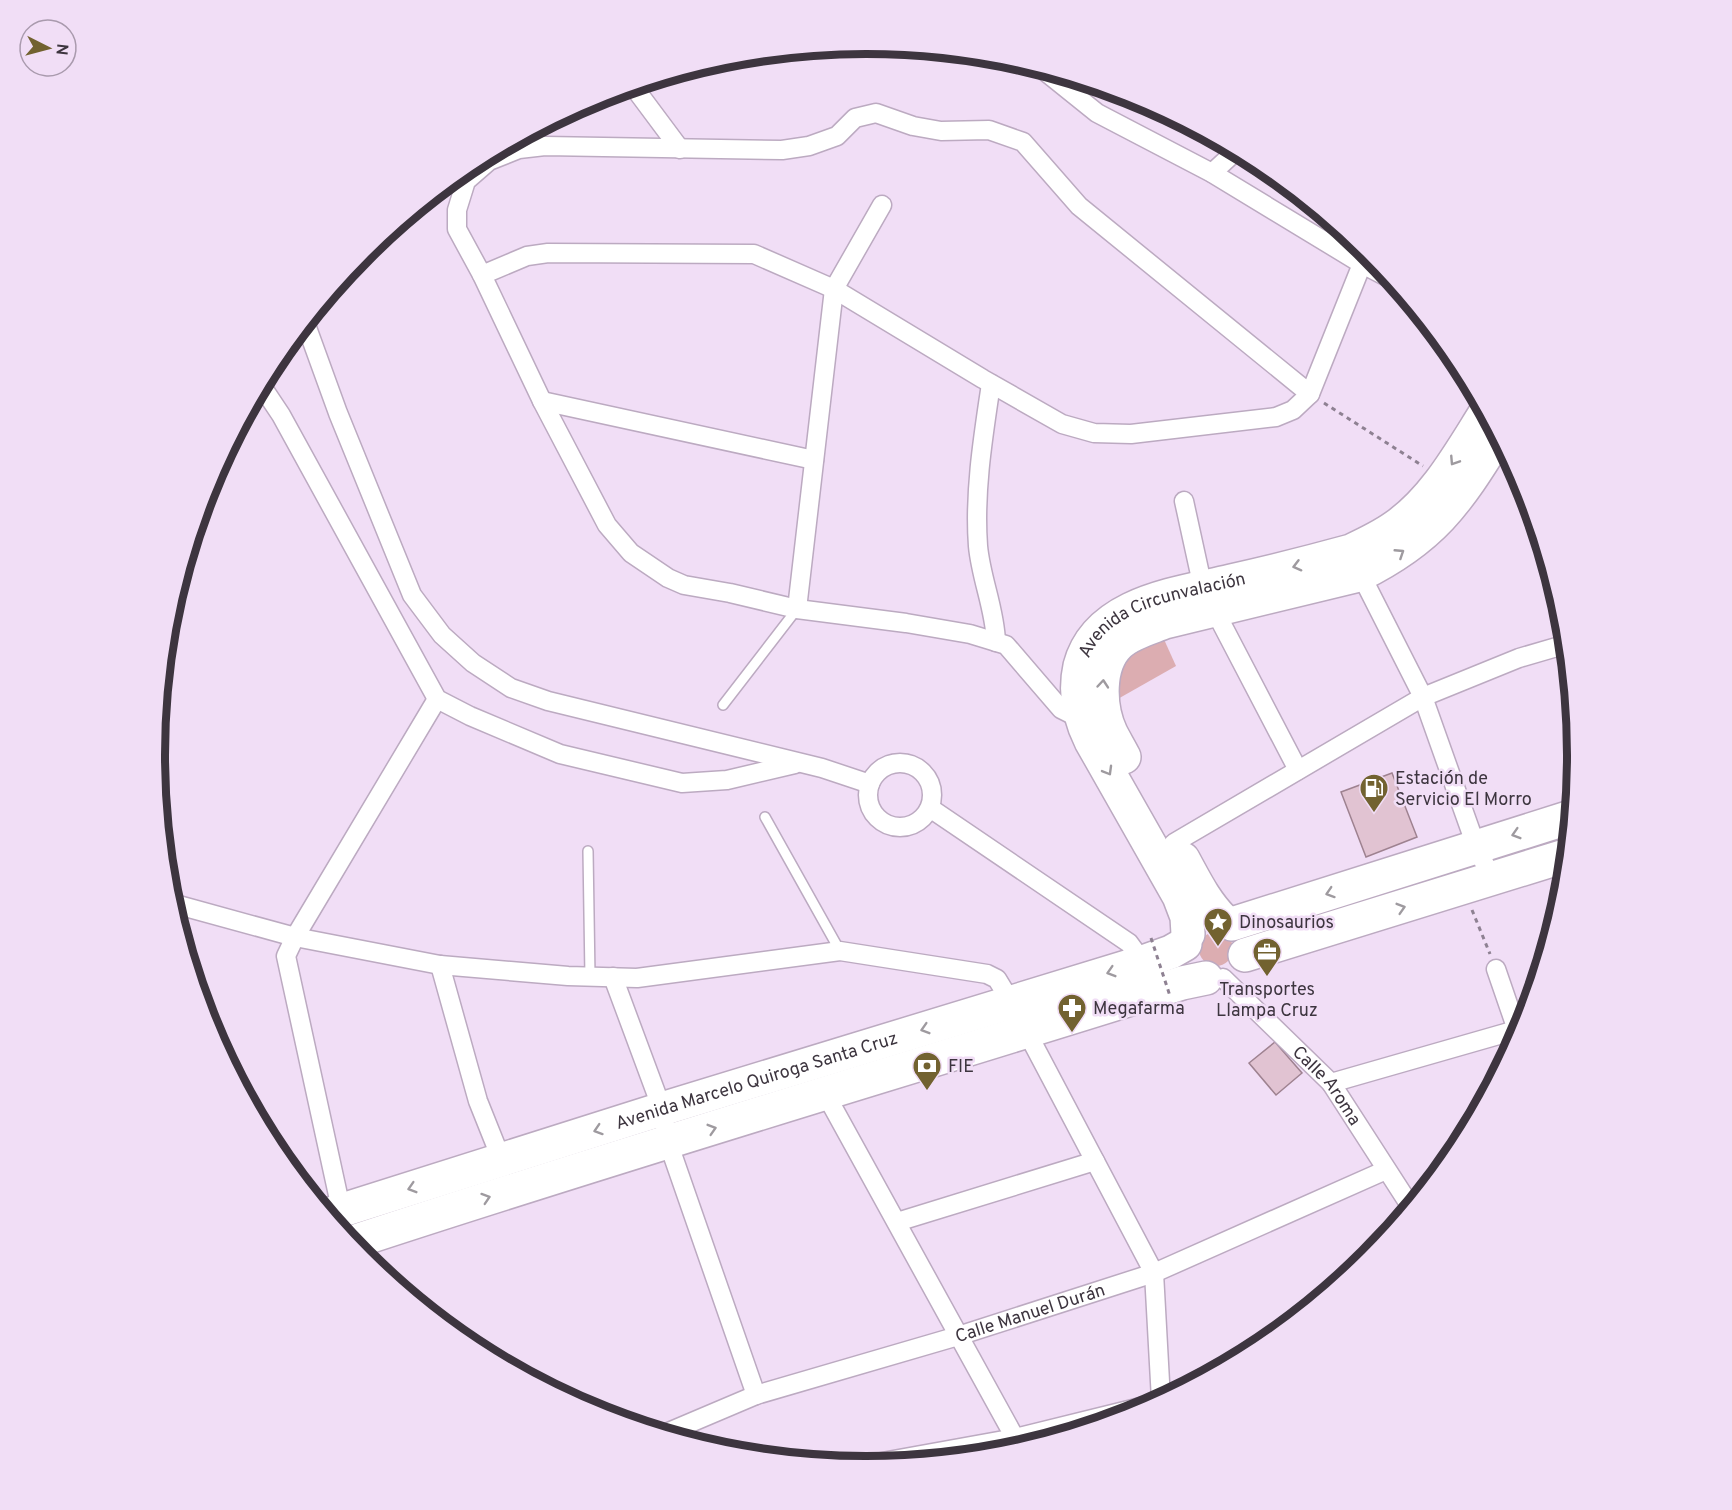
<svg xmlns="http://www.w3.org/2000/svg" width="1732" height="1510" viewBox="0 0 1732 1510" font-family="Overpass,sans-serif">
  <rect width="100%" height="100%" fill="#f1def6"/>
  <!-- green -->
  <g fill="#dcadb1">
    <polygon points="1162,635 1176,666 1116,700 1115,688 1125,657"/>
    <circle cx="1216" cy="949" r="17"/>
  </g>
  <!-- building -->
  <g fill="#e1c3d2" stroke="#9e8290" stroke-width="1.5">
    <polygon points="1392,773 1417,837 1366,857 1341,792"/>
    <polygon points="1275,1042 1302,1073 1276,1095 1249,1063"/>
  </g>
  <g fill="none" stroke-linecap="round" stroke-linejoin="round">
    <!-- lane casing -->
    <g stroke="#bcaac1" stroke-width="12">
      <g id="lane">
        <polyline points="723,705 797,609"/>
        <polyline points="765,817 840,951"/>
        <polyline points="588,851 590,977"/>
      </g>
    </g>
    <!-- street casing -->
    <g stroke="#bcaac1" stroke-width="21">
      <g id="street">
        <polyline points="1041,68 1097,113 1212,173 1362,264 1391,279"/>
        <polyline points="633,86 680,149"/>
        <polyline points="1212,173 1237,150"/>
        <polyline points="482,275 527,256 548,253 754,254 834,289 983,379 1062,424 1094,433 1131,434 1276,417 1293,410 1310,394 1362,264 1371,254"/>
        <polyline points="305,322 338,413 412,595 442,635 473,663 511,688 548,701 822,768 870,784"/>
        <path d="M991,384C983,437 974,493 978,546C981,579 995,609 996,642"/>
        <polyline points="261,385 281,415 437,699 470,716 560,754 682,783 727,780 795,764"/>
        <polyline points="542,401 814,460"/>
        <polyline points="1184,501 1203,588 1298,770"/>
        <polyline points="1357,567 1423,697 1476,846 1492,879"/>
        <polyline points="797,609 834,289 882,205"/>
        <polyline points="1081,719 1061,709 1006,645 970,634 906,623 797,609 730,593 684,585 668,578 631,553 607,525 542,401 482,275 457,229 457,210 466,181 489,161 519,149 545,146 782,150 809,146 837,136 855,118 876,113 913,126 941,131 989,130 1023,142 1079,206 1310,394"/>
        <circle cx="900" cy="795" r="32"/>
        <polyline points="930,808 1129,943 1143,962"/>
        <polyline points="1174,843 1423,697 1519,658 1567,644"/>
        <polyline points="171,903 295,937 440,965 568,976 637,978 840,951 987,974 997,979 1011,1002 1154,1273 1161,1400"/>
        <polyline points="440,965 478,1101 502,1161"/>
        <polyline points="1496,969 1517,1030 1520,1033"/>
        <polyline points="613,977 662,1109 668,1142 756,1395"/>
        <path id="s1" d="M1223,978L1331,1083L1411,1207"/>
        <polyline points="1331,1083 1523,1028"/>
        <polyline points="825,1093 1015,1438"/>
        <polyline points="343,1218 286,956 295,937 437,699"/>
        <polyline points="897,1222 1095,1161"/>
        <path id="s2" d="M664,1434L756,1395L958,1336L1154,1273L1386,1170"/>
        <polyline points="860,1466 1015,1438 1153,1404"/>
      </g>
    </g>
    <!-- highway casing -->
    <g stroke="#bcaac1" stroke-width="36">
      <g id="highway">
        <path d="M1124,757C1120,749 1115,741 1111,733C1099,707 1097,665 1119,644C1131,633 1150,628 1165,622L1359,575C1432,539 1457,503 1498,436"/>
        <path d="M1183,859C1195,881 1205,902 1223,920"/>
        <polyline points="1232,924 1571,817"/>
        <path id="s3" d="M1188,934L1187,917L1179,896L1091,741C1079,717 1074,693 1080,666C1097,602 1177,594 1231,581C1271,572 1311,562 1351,551C1366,544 1381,537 1395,527C1435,499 1460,453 1486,412"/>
        <polyline points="1245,955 1568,855"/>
        <path id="s4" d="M327,1215L662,1109L1143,962L1171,952L1185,944"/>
        <path d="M350,1243C626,1152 905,1070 1182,983L1206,978"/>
      </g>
    </g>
    <!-- path -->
    <g stroke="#8e8192" stroke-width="3" stroke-dasharray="4.5 4.5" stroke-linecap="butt">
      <polyline points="1324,403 1423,466"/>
      <polyline points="1472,910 1490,954"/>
    </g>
    <!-- lane -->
    <use href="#lane" stroke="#fff" stroke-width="9"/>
    <!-- street -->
    <use href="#street" stroke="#fff" stroke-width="18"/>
    <!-- highway -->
    <use href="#highway" stroke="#fff" stroke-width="33"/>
    <!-- path-bridge -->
    <polyline stroke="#8e8192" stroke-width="3" stroke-dasharray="4.5 4.5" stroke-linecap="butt" points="1151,938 1170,996"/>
  </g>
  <!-- one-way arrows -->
  <defs><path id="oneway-chevron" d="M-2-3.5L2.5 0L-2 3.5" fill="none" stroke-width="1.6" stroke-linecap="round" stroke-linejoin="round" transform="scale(1.5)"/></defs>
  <g stroke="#9e9a9f">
    <use href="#oneway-chevron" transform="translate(1454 461) rotate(123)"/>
    <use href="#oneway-chevron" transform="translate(1400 553) rotate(-33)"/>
    <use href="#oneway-chevron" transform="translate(1297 566) rotate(165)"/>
    <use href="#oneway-chevron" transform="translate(1103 684) rotate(-85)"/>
    <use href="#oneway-chevron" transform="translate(1108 771) rotate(60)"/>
    <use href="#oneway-chevron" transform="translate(1516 834) rotate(163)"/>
    <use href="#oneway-chevron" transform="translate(1330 893) rotate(162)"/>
    <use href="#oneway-chevron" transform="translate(1401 908) rotate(-17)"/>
    <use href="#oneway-chevron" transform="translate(1111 972) rotate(163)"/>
    <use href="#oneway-chevron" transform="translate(925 1029) rotate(163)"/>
    <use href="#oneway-chevron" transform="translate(712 1129) rotate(-17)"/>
    <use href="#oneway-chevron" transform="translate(598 1130) rotate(162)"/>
    <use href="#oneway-chevron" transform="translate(412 1188) rotate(163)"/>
    <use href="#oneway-chevron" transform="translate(486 1198) rotate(-18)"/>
  </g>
  <!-- icons -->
  <defs>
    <g id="fuel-pin" transform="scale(1.5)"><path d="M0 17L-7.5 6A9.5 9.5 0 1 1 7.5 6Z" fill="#726230" stroke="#f1def6"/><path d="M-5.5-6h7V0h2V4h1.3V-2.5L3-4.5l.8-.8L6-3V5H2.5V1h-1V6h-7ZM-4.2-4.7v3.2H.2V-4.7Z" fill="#fff"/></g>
    <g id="sight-pin" transform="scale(1.5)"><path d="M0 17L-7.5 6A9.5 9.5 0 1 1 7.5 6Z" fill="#726230" stroke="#f1def6"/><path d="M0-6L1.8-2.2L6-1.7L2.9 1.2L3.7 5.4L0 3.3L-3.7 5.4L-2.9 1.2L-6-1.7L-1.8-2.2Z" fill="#fff"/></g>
    <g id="office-pin" transform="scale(1.5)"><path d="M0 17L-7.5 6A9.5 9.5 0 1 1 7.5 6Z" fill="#726230" stroke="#f1def6"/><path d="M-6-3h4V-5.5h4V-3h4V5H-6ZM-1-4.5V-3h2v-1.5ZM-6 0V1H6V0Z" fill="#fff"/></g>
    <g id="pharmacy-pin" transform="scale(1.5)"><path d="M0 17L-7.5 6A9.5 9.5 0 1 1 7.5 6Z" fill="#726230" stroke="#f1def6"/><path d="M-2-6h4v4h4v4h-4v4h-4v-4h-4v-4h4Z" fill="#fff"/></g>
    <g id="bank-pin" transform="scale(1.5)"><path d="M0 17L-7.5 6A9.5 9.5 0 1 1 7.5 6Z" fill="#726230" stroke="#f1def6"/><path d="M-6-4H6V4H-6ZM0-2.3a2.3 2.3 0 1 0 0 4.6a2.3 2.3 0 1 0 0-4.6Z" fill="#fff"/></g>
  </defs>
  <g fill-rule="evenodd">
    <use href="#fuel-pin" x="1374" y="788"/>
    <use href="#sight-pin" x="1218" y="922"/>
    <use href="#office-pin" x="1267" y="952"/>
    <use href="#pharmacy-pin" x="1072" y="1008"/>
    <use href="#bank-pin" x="927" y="1066"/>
  </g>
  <g text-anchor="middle" stroke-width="5" stroke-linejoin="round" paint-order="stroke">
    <!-- street labels -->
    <g font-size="18" fill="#3d353f" stroke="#f1def6">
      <text dy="6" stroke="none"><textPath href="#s3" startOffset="399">Avenida Circunvalación</textPath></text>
      <text dy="6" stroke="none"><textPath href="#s4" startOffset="450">Avenida Marcelo Quiroga Santa Cruz</textPath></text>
      <text dy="6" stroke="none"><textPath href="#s1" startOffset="150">Calle Aroma</textPath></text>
      <text dy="6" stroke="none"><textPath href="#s2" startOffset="386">Calle Manuel Durán</textPath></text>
    </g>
    <!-- poi labels -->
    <g font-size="18" fill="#3d353f" stroke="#f1def6" text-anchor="start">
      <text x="1395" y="784">Estación de<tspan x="1395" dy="21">Servicio El Morro</tspan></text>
      <text x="1239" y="928">Dinosaurios</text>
      <text x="1267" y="995" text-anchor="middle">Transportes<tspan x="1267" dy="21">Llampa Cruz</tspan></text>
      <text x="1093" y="1014">Megafarma</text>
      <text x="948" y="1072">FIE</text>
    </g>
  </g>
  <!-- crop -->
  <path d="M0 0H1732V1510H0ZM165 755a701 701 0 1 1 1402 0a701 701 0 1 1-1402 0Z" fill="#f1def6" fill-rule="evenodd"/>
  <path fill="none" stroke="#3d353f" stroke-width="8" d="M165 755a701 701 0 1 1 1402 0a701 701 0 1 1-1402 0Z"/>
  <!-- north arrow -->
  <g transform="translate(48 48) rotate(96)"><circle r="28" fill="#f1def6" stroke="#a99aad" stroke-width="1.5"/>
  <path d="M0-4.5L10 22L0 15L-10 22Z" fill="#726230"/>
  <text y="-9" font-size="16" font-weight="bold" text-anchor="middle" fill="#3d353f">N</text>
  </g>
</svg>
